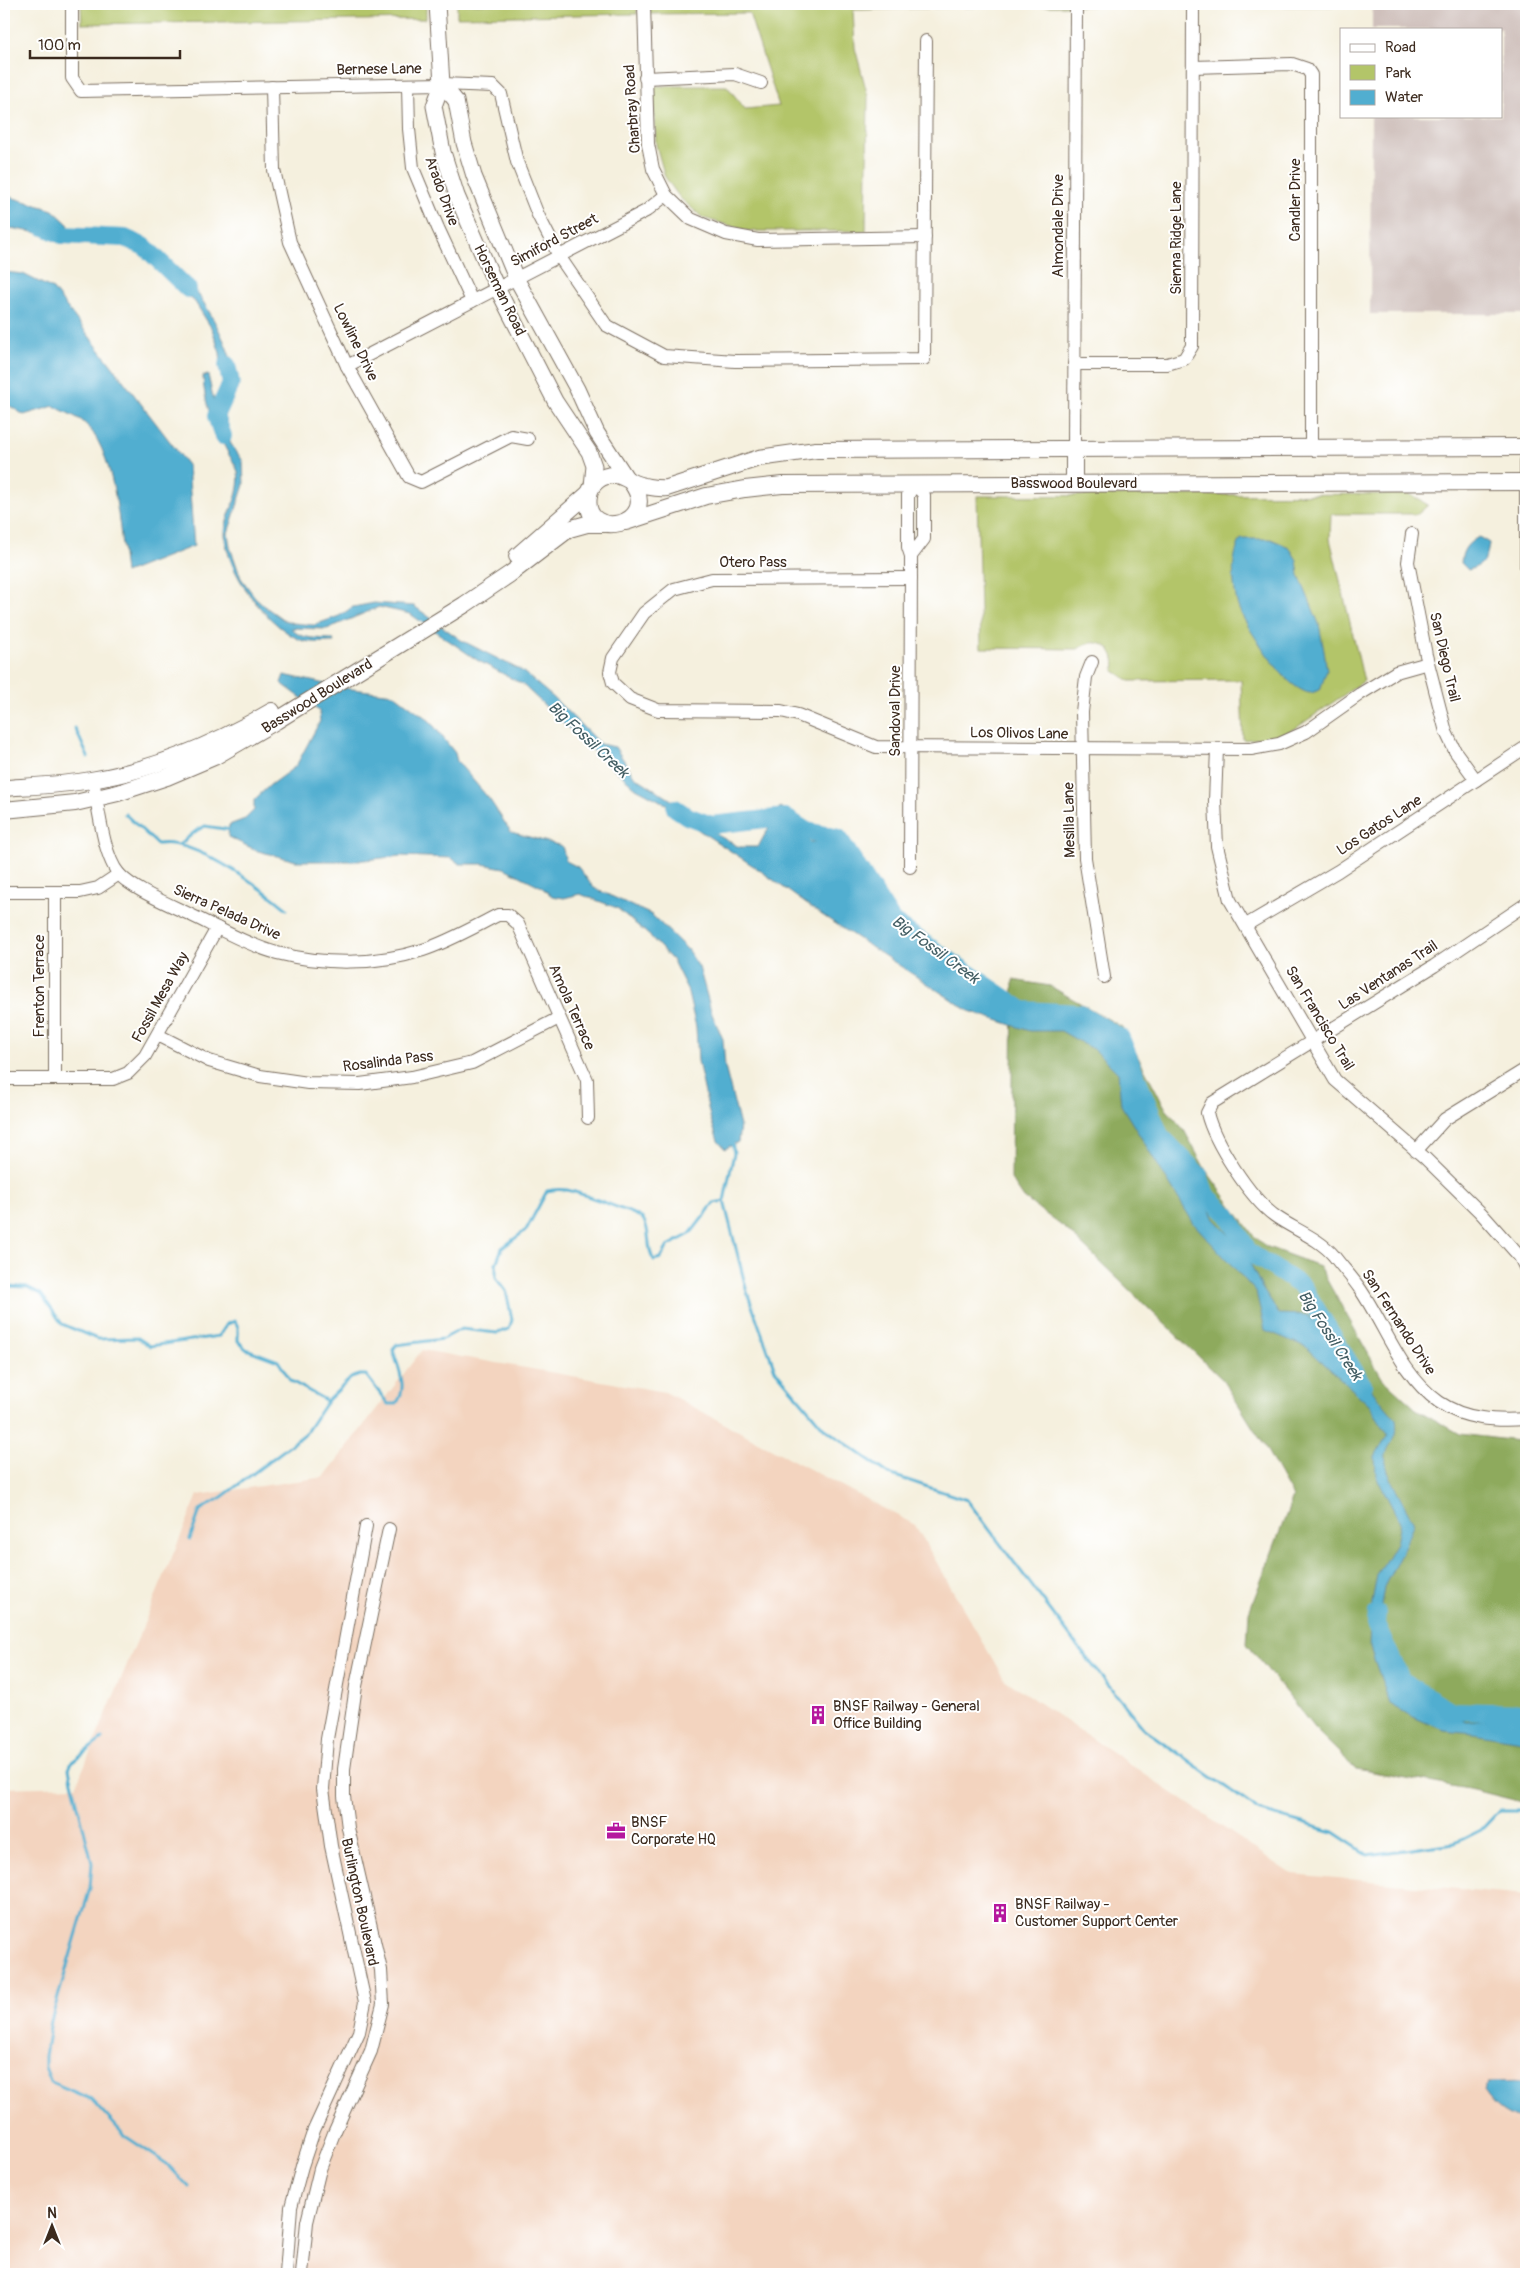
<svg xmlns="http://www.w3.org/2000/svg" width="1530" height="2278" viewBox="0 0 1530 2278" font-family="Pangolin,sans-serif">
  <rect width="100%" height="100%" fill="#fff"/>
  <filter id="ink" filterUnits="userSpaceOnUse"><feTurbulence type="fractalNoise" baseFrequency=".02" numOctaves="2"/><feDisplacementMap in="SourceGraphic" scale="10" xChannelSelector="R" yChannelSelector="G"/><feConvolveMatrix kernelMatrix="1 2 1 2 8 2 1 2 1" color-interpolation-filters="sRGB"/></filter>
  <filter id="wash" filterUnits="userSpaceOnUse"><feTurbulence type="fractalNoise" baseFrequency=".0096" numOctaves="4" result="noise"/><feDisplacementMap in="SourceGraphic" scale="20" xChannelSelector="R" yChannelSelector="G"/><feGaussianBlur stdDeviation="1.12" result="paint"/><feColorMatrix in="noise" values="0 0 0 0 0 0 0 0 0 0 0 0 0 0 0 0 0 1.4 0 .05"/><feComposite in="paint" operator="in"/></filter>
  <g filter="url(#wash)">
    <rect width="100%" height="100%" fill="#f5f0de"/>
    <!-- built -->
    <polygon fill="#f3d4bf" points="422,1350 665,1392 915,1525 1004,1679 1292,1874 1526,1895 1526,2274 4,2274 4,1788 76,1786 198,1495 324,1477"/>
    <!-- industrial -->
    <polygon fill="#cfc0bb" points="1372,4 1526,4 1526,314 1370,314 1371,116 1501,116 1501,29 1372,29"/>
    <!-- green -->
    <g fill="#b3c569" stroke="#777844">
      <polygon points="81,4 426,4 426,19 82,24"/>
      <polygon points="457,4 637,4 637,14 457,17"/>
      <polygon points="650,4 1372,4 1372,6 1013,6 853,10 855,48 868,97 866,231 749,231 703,218 680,198 665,177 656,145 653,86 727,86 745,109 779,106 749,13 650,14"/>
      <path d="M1409,494L1428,505L1418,514H1331L1330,539L1364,681L1296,728L1276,737L1243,740L1241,680L1130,681L1114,671C1119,648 1097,634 1078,649L981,648L977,496Z"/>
    </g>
    <!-- forest -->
    <polygon fill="#8eaa5d" stroke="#646a3e" points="1013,980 1050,986 1122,1027 1166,1109 1184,1130 1205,1169 1253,1235 1265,1246 1319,1266 1382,1378 1416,1409 1460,1434 1526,1442 1526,1803 1474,1790 1356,1769 1315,1729 1247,1644 1249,1612 1293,1497 1264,1445 1223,1380 1066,1229 1024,1198 1011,1179"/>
    <!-- water -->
    <g fill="#51aed0" stroke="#466c77">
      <polygon points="4,195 53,210 69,225 66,230 44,234 4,227"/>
      <path d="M4,272L23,274L53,289L188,465L194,546L125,573C120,533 116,446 81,420C73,415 62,411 54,406L24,415L10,406H4Z"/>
      <path d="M175,272C184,281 196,289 202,300C215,320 243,371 232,393L222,374L220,353L212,329L195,302L175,284L170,273Z"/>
      <path d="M208,375L216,410L231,444L243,461L244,485L228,533L230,547L241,578L255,597L267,608L284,620L293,623L314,625L339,616L353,607L374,603L414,606L461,640L522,671L554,698L600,744L615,747L634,776L670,799L714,833L739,847H758L780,807L791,814L796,826L810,842L834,840L840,854L856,869L903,929L969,984L1027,1018L1067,1017L1117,1039L1126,1054L1155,1134L1177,1164L1198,1185L1214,1219L1244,1250L1262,1288L1279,1314L1308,1315L1396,1419C1399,1444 1390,1438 1386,1455C1382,1471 1407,1508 1414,1523L1404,1548L1384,1587L1380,1611L1382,1652L1401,1684L1431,1705L1467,1722L1526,1716V1742L1473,1733L1443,1730L1411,1716L1390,1704L1370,1648L1372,1602L1377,1575L1396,1543L1400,1522L1376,1476L1375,1456L1388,1434L1369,1405L1306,1347L1265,1330L1256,1292L1194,1224L1121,1105L1118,1073L1096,1051L1061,1031H1030L969,1011L816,911L758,869L700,831L666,804L636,788L582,741L522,684L477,660L410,614L379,607L327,629L291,628C300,640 320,638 333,639L334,642C322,642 307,644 296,638C264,621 226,572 225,534C225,514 242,496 238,472C236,465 232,460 229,455C215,428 204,407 203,376Z"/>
      <path d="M1479,537L1489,543C1487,560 1484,565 1468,570L1461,563C1462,550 1467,543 1479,537Z"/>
      <path d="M1241,539H1271L1289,547L1297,560L1299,575L1319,624L1324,651L1327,670L1320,690C1317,691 1312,693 1309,693C1300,691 1289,682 1283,675C1272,663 1240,618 1237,603C1233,582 1230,559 1241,539Z"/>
      <polygon points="284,675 344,688 394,694 430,721 455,753 457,761 490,800 511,832 562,846 566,861 578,867 594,888 652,915 687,949 699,967 712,1014 723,1039 725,1067 740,1126 738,1142 725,1149 718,1141 710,1117 698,1061 696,1027 687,989 673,961 651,937 617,908 580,894 564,898 552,896 540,886 504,868 482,864 460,864 451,858 401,856 355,861 296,861 258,851 228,837 229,825 245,819 254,810 254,800 270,785 296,766 320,721 319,711 281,683"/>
      <path d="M1526,2082V2123C1506,2116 1496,2110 1484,2092L1488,2083Z"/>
    </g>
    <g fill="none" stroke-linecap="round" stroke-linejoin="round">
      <!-- stream -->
      <g stroke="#51aed0" stroke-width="3">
        <polyline points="75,728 88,757"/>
        <path d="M125,814L157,844C162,844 167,843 172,844C206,848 261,887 287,909"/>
        <polyline points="179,845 196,831 205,826 231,830"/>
        <polyline points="732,1142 734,1153 724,1201 747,1292 775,1370 824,1428 889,1474 967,1500 1082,1652 1144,1729 1258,1810 1333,1832 1368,1855 1455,1843 1481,1830 1500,1810 1521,1810 1526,1807"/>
        <polyline points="4,1286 27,1287 41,1294 62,1324 97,1339 138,1338 150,1346 219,1336 227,1324 235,1321 238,1327 238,1341 246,1349 278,1361 291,1381 327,1401"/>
        <path d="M190,1539L200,1510L222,1497L305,1434L327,1401L351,1378L360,1375H366L388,1404H396C409,1388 398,1368 393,1350L396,1345L443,1339L461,1329L497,1333L509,1329L512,1320L506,1291L496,1278V1264L502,1248L526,1230L547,1191C554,1189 560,1189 567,1190C575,1191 640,1215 643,1219C652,1232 645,1247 654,1260L661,1258L668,1246L690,1234L714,1203L724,1201"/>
        <polyline points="102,1739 72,1762 69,1769 92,1863 90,1888 51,2021 45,2056 45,2067 51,2082 91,2099 125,2136 167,2164 189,2187"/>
      </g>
      <!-- river -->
      <g stroke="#51aed0" stroke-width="18">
        <polyline points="4,214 38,224 62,235 125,238 145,247 188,289"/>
        <polyline points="223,436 216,416 231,383 227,365"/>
        <polyline points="675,808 687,816 711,825 785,817 807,831 839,838 893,922 1023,1010 1080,1013 1121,1038 1160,1135 1199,1175 1206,1195 1228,1215 1249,1252 1303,1287 1363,1385"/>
        <polyline points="1377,1613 1376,1624 1402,1681 1452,1711 1526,1713"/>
      </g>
    </g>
  </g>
  <g filter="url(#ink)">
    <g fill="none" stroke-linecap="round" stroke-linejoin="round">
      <!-- minor casing -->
      <g stroke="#7c6f61" stroke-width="14">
        <g id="minor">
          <polyline points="72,4 72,78 81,91 442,84 493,86 501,94 517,162 538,215 559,256 606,325 664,356 735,361 924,359 926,41"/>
          <polyline points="644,4 648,144 653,169 666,195 691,219 726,234 758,240 925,237"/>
          <polyline points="1193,67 1292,64 1307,69 1311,75 1311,448"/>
          <polyline points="645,78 735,74 761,83"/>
          <polyline points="408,85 409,129 413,168 438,228 472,301"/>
          <polyline points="272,87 274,170 290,242 347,366 409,477 421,482 511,436 528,439"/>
          <polyline points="1074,364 1167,364 1184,359 1192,346 1193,4"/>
          <polyline points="347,366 646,211 666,195"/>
          <polyline points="1074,448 1076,4"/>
          <polyline points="1526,461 1526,583"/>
          <polygon points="915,484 924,495 924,539 911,556 908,547 908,495"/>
          <polyline points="1412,534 1408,562 1426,655 1446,732 1455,751 1476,780"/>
          <polyline points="911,578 712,579 674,589 644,613 613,658 610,672 613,683 630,699 658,710 781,711 798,715 876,747 1251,749 1279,744 1306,732 1360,694 1396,672 1428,663"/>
          <polyline points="1092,662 1086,677 1082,712 1085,858 1104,977"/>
          <polyline points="1217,749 1215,801 1217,846 1230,900 1335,1080 1425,1158 1481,1213 1520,1257 1526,1269"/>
          <path d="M93,780C98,804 103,856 119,874C133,890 171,905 191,915C218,928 248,945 277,953C324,965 377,965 423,950C448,942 474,927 498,915H508L518,924L587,1080L588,1118"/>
          <polyline points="910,867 911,556"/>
          <polyline points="4,892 80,892 98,888 119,874"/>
          <polyline points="55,892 55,1079"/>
          <path d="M1526,904L1434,966L1212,1103L1207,1113C1214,1142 1250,1198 1275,1216C1293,1229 1319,1238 1334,1256C1342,1267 1352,1277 1360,1289C1386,1327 1400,1374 1439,1402C1465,1420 1496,1421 1526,1419"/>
          <polyline points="1246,925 1338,871 1526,747"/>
          <polyline points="158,1035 209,1061 260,1076 308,1083 360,1084 412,1077 472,1063 559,1018"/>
          <polyline points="4,1079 113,1079 128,1073 145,1056 217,928"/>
          <polyline points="1416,1151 1445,1119 1526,1069"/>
          <polyline points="286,2274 291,2207 302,2166 314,2130 359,2032 365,2002 331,1846 323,1789 327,1739 366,1526"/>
          <polyline points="302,2274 307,2222 320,2169 334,2133 371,2051 383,2004 381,1970 348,1828 344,1796 344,1769 356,1686 389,1529"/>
        </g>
      </g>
      <!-- tertiary casing -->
      <g stroke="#7c6f61" stroke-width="17">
        <g id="tertiary">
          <polyline points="437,4 442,84 434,106 443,152 457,196 497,288 555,401 589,452 594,466 592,486"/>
          <polyline points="442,84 456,101 464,143 474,176 516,278 577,389 597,433 627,479"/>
        </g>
      </g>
      <!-- secondary casing -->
      <g stroke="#7c6f61" stroke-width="18">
        <g id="secondary">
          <polyline points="1074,448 1074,483"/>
          <path d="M631,482C664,526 581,543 589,496C590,483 603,474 616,475C622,476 625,478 630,481C639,486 657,489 667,488L759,458L816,450L1526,447"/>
          <polyline points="626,522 706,496 745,489 782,485 1526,482"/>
          <polyline points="517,556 589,493"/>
          <path d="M4,788C33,786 62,785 91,780C154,770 217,743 272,711"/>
          <polyline points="4,810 75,803 118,793 167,777 214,757 276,721 464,605 510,574 569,529 587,524 605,524"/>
        </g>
      </g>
      <!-- minor -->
      <use href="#minor" stroke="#fff" stroke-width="12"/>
      <!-- tertiary -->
      <use href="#tertiary" stroke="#fff" stroke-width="15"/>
      <!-- secondary -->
      <use href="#secondary" stroke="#fff" stroke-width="16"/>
    </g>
  </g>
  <!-- icons -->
  <defs>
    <g id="building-bare" transform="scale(1.5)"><path d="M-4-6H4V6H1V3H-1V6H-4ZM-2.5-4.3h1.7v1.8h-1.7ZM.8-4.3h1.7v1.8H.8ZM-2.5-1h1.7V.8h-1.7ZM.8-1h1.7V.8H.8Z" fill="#b5179e" stroke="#fff" stroke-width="2.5" paint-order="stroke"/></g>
    <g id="office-bare" transform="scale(1.5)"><path d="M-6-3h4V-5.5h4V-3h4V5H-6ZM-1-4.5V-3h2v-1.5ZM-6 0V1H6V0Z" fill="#b5179e" stroke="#fff" stroke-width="2.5" paint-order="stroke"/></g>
  </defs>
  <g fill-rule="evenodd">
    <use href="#building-bare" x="818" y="1715"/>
    <use href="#office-bare" x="616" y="1831"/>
    <use href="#building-bare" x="1000" y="1913"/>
  </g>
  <g text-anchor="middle" stroke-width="4" stroke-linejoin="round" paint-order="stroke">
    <!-- street labels -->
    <g font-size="15" fill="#3b2a1e" stroke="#fff">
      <text transform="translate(379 69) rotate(-1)" y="5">Bernese Lane</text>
      <text transform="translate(632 109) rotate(-94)" y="5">Charbray Road</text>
      <text transform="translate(442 191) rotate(70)" y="5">Arado Drive</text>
      <text transform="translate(1295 200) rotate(-90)" y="5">Candler Drive</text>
      <text transform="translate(1058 226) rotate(-90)" y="5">Almondale Drive</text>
      <text transform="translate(1176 238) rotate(-90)" y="5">Sienna Ridge Lane</text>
      <text transform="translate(554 240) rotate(-28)" y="5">Simiford Street</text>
      <text transform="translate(500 290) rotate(64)" y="5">Horseman Road</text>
      <text transform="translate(356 342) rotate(64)" y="5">Lowline Drive</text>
      <text x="1074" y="488">Basswood Boulevard</text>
      <text x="753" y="567">Otero Pass</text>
      <text transform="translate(1445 657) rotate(77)" y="5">San Diego Trail</text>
      <text transform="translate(317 696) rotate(-32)" y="5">Basswood Boulevard</text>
      <text transform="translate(895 711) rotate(-90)" y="5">Sandoval Drive</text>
      <text transform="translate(1019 733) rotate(1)" y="5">Los Olivos Lane</text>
      <text transform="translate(1069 820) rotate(-91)" y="5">Mesilla Lane</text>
      <text transform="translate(1379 825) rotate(-33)" y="5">Los Gatos Lane</text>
      <text transform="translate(227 912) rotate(24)" y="5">Sierra Pelada Drive</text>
      <text transform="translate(1388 975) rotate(-33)" y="5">Las Ventanas Trail</text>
      <text transform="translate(39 986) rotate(-90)" y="5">Frenton Terrace</text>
      <text transform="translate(160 997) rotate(-61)" y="5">Fossil Mesa Way</text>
      <text transform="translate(572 1007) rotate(66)" y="5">Amola Terrace</text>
      <text transform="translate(1320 1018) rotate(59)" y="5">San Francisco Trail</text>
      <text transform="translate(388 1061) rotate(-7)" y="5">Rosalinda Pass</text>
      <text transform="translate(1399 1322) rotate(57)" y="5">San Fernando Drive</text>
      <text transform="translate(360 1902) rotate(78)" y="5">Burlington Boulevard</text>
    </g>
    <!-- poi labels -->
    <g font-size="15" fill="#3b2a1e" stroke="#fff" text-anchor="start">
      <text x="833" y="1711">BNSF Railway - General<tspan x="833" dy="17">Office Building</tspan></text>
      <text x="631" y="1827">BNSF<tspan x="631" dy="17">Corporate HQ</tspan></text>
      <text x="1015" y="1909">BNSF Railway -<tspan x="1015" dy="17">Customer Support Center</tspan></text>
    </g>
    <!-- water labels -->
    <g font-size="16" font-style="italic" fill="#445f65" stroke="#fff">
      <text transform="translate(589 739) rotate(43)" y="6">Big Fossil Creek</text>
      <text transform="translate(936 949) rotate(36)" y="6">Big Fossil Creek</text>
      <text transform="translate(1331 1335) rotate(57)" y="6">Big Fossil Creek</text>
    </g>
  </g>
  <!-- margin -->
  <rect width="1530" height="2278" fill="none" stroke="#fff" stroke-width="20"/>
  <!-- legend -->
  <rect x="1340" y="28" width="162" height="90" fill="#ffffff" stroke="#b1aaa5"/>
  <rect x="1350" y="44" width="25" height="8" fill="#ffffff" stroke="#b1aaa5"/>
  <text x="1385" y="52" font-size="15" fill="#3b2a1e">Road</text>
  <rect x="1350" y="65" width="25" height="15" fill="#b3c569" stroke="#b1aaa5"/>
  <text x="1385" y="78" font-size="15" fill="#3b2a1e">Park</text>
  <rect x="1350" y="90" width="25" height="15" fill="#51aed0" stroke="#b1aaa5"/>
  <text x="1385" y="102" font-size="15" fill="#3b2a1e">Water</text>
  <!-- north arrow -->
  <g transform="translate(52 2226)" stroke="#ffffff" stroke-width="4" paint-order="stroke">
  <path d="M0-4L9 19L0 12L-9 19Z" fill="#3b2a1e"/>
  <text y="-8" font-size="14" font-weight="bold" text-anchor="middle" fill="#3b2a1e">N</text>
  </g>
  <!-- scale -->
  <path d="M30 50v8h150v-8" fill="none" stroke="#3b2a1e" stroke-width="2.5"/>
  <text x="38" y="50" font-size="15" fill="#3b2a1e" stroke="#ffffff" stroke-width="4" paint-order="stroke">100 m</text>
</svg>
